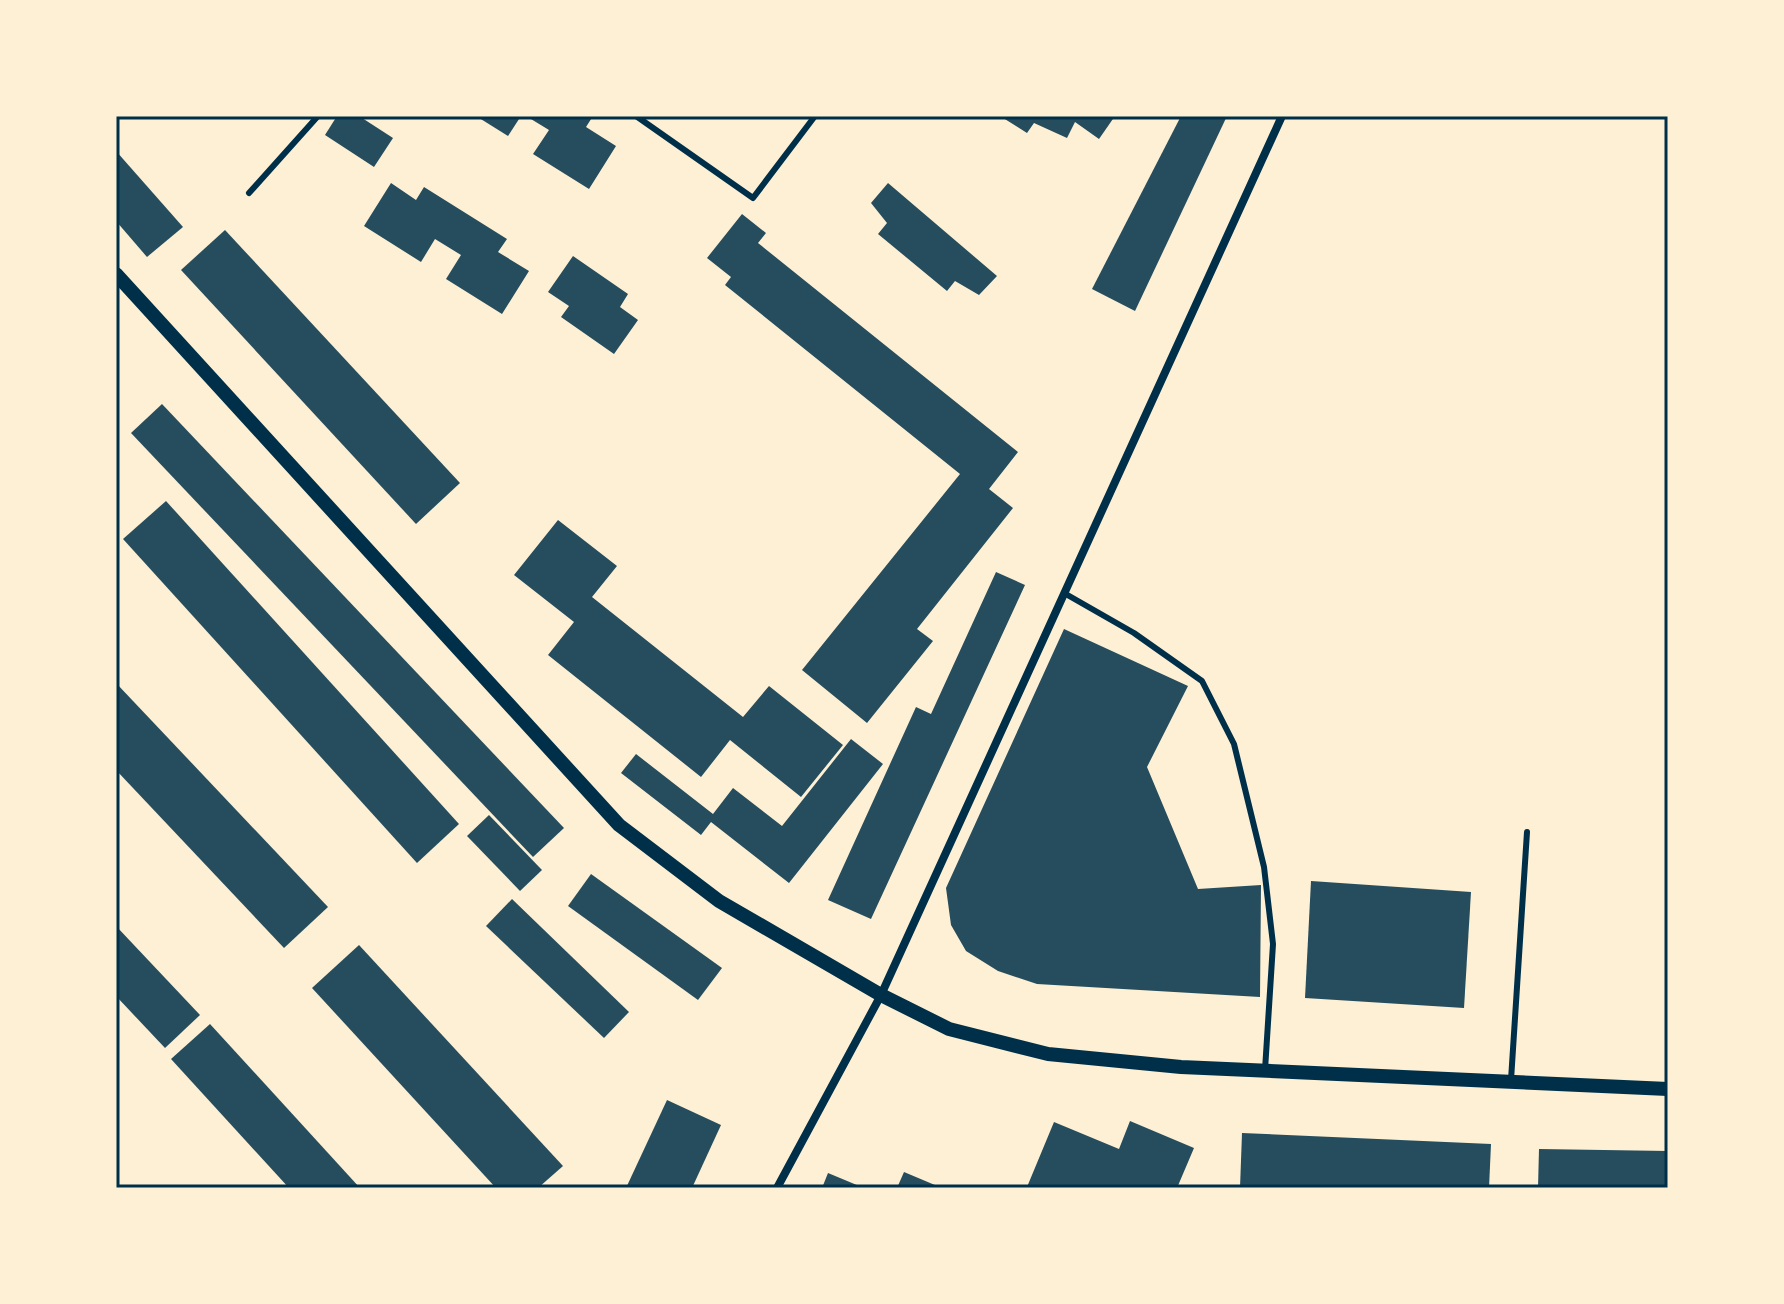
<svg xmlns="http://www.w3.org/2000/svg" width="1784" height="1304" viewBox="0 0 1784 1304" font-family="'Sofia Sans Condensed',sans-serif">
  <rect width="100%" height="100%" fill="#fdf0d5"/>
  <!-- building -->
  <g fill="#264d5e">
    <polygon points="337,116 359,116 393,138 374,167 325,135"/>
    <polygon points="476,116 521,116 508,136"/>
    <polygon points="526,116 593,116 586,127 616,146 589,189 533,154 549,130"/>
    <polygon points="1000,116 1115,116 1099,139 1075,122 1067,138 1034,123 1027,133"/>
    <polygon points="1181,116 1227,116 1135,311 1092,289"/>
    <polygon points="116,151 183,227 147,257 116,221"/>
    <polygon points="391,183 416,200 424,187 507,239 498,252 529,271 502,314 446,279 461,255 435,239 421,262 364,226"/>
    <polygon points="888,183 997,276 979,295 955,281 947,291 878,234 887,223 871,203"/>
    <polygon points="742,214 766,233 758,243 1018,452 989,489 1013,508 917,629 933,641 867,723 802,670 960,474 725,285 731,277 707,258"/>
    <polygon points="225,230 460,483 416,524 181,270"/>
    <polygon points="573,256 628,294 620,307 638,320 614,354 561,317 569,306 548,292"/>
    <polygon points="162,404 564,828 533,857 131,433"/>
    <polygon points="166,501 459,824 417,863 123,539"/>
    <polygon points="558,520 617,566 592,597 743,717 769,686 843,745 801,797 730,740 701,777 548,655 574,622 514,575"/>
    <polygon points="996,572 1025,585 871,919 828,900 916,707 931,714"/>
    <polygon points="1064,629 1188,686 1147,767 1198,889 1261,885 1260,997 1037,984 998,971 966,951 951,925 946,888"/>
    <polygon points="116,683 328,907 284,948 116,770"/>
    <polygon points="851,739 883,764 789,883 711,822 701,835 621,773 636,754 713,814 733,788 782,826"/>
    <polygon points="489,815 542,870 520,891 467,836"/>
    <polygon points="591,874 722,968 698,1000 568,906"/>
    <polygon points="1311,881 1471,892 1464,1008 1305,998"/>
    <polygon points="512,899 629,1012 604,1038 486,926"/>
    <polygon points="116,926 200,1015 165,1048 116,996"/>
    <polygon points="359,945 563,1166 538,1188 496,1188 312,988"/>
    <polygon points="210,1024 360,1188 289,1188 171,1059"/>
    <polygon points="667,1100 721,1125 692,1188 626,1188"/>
    <polygon points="1130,1121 1194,1148 1177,1188 1027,1187 1054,1122 1119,1149"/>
    <polygon points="1242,1133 1491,1144 1489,1188 1240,1188"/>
    <polygon points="1539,1149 1668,1151 1668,1188 1538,1188"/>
    <polygon points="904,1172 942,1188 897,1188"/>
    <polygon points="828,1173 864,1188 822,1188"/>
  </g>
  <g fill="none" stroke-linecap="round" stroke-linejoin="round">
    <!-- service -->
    <g stroke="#003049" stroke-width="6">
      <polyline points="636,116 753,198 815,116"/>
      <polyline points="249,193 318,116"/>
      <polyline points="1064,593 1134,633 1202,681 1234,744 1264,867 1273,944 1265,1070"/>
      <polyline points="1511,1080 1527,832"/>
    </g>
    <!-- minor -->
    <polyline stroke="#003049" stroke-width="8" points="777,1188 881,995 1282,116"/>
    <!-- tertiary -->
    <polyline stroke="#003049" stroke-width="14" points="116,274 619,825 719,901 881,995 949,1029 1048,1054 1181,1067 1668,1089"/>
  </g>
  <!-- border -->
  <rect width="1784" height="1304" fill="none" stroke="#fdf0d5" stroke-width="236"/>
  <rect x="118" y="118" width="1548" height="1068" fill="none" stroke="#003049" stroke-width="3"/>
</svg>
